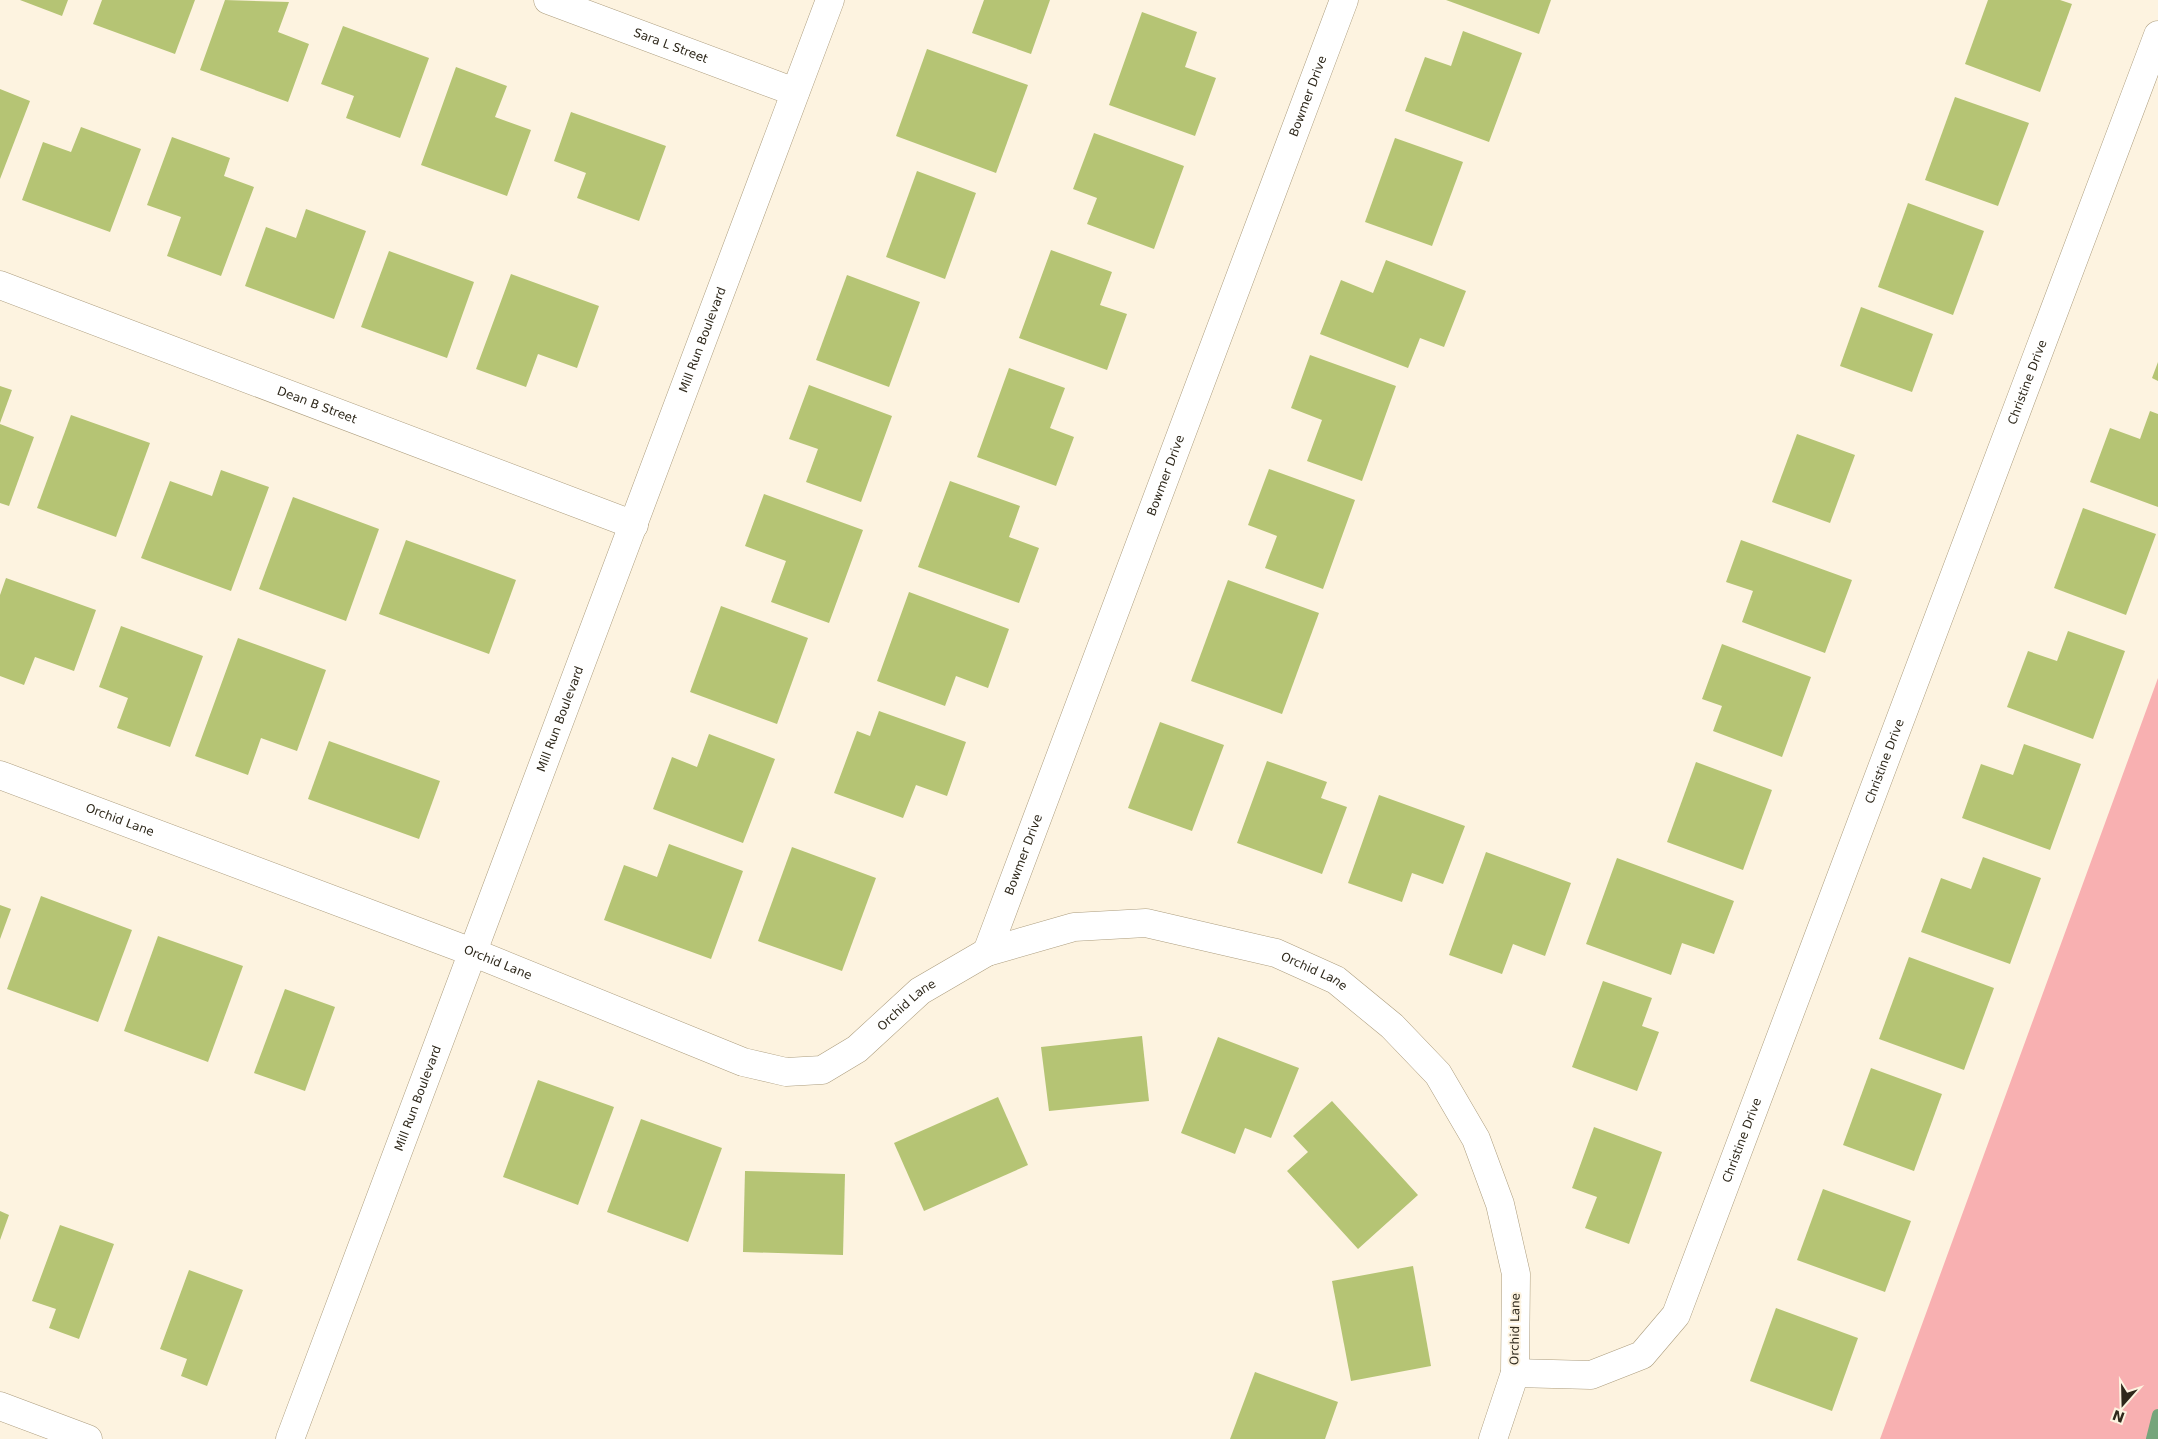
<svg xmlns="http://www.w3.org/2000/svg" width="2158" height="1439" viewBox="0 0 2158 1439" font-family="'DejaVu Sans',sans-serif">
  <rect width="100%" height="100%" fill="#fdf3e0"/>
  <!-- forest -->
  <polygon fill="#f8b0b1" points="2158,678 2158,1439 1880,1439 1917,1338"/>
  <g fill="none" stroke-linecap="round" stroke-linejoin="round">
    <!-- stream -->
    <polyline stroke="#75a57b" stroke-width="12" points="2152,1439 2158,1415"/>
  </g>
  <!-- building -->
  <g fill="#b5c474">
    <polygon points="20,0 68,0 62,16"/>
    <polygon points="102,0 195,0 175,54 93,24"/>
    <polygon points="225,0 289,2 278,32 309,44 288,102 200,70"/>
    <polygon points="984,0 1050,0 1031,54 972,33"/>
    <polygon points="1446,0 1551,0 1539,34"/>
    <polygon points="1988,0 2060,0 2072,4 2040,92 1965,64"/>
    <polygon points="1142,12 1197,32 1185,67 1216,78 1195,136 1109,105"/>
    <polygon points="343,26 429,58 400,138 346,118 354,96 321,84"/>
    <polygon points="1463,31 1522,53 1489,142 1405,111 1425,57 1451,66"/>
    <polygon points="927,49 1028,85 996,173 896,136"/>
    <polygon points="456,67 507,86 495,117 531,130 507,196 421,165"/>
    <polygon points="0,89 30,101 0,179"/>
    <polygon points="1955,97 2029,123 1998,206 1925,180"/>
    <polygon points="571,112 666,146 639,221 577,198 586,173 554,161"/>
    <polygon points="81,127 141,149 110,232 22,200 43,142 71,152"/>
    <polygon points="1094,133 1184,166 1154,249 1087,224 1097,198 1073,189"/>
    <polygon points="172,137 230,158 224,176 254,187 221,276 167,256 181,217 147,205"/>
    <polygon points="1395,138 1463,162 1432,246 1365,222"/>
    <polygon points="917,171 976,193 945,279 886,257"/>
    <polygon points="1908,203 1984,231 1953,315 1878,287"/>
    <polygon points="306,209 366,231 334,319 245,286 266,227 296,238"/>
    <polygon points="1051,250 1112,272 1100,305 1127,314 1107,370 1019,338"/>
    <polygon points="389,251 474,282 447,358 361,327"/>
    <polygon points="1386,260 1466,291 1444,347 1420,338 1408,368 1320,334 1341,280 1373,293"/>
    <polygon points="511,274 599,306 577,368 538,354 526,387 476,369"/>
    <polygon points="847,275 920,302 889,387 816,360"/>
    <polygon points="1861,307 1933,334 1912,392 1840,366"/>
    <polygon points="1310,355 1396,386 1362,481 1307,461 1322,420 1291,408"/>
    <polygon points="2158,362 2158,381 2152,378"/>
    <polygon points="1009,368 1065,388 1050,428 1074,437 1056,486 977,457"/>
    <polygon points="809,385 892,416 861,502 806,482 818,449 789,439"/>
    <polygon points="0,386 12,390 0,423"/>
    <polygon points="2150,411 2158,414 2158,507 2090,482 2110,428 2140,439"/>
    <polygon points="71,415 150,443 116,537 37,508"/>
    <polygon points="0,424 34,437 9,506 0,503"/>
    <polygon points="1797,434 1855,455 1830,523 1772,502"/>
    <polygon points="1269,469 1355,500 1323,589 1265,568 1277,536 1248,525"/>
    <polygon points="221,470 269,487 231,591 141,558 170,481 212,496"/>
    <polygon points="950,481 1020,506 1009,537 1039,548 1019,603 918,567"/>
    <polygon points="764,494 863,530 829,623 771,602 786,561 745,546"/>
    <polygon points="293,497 379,529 346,621 259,589"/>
    <polygon points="2083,508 2156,534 2126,615 2054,588"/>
    <polygon points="406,540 516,580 489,654 379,614"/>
    <polygon points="1741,540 1852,580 1825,653 1742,622 1753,591 1726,582"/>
    <polygon points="6,578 96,610 74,671 35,657 24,685 0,676 0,595"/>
    <polygon points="1228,580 1319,613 1282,714 1191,681"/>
    <polygon points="909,592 1009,629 988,688 956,676 945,706 877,681"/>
    <polygon points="721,606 808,638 777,724 690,692"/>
    <polygon points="121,626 203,656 170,747 117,728 128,698 99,687"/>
    <polygon points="2068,631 2125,651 2093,739 2007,707 2028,651 2057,661"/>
    <polygon points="238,638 326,670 297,751 261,738 248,775 195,756"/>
    <polygon points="1722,644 1811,677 1782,757 1713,731 1722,706 1702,699"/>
    <polygon points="879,711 966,742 947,796 916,785 903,818 834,793 857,731 870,736"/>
    <polygon points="1160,722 1224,745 1192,831 1128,808"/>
    <polygon points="709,734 775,759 743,843 653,809 672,757 697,767"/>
    <polygon points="329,741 440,781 419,839 308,799"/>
    <polygon points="2024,744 2081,764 2050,850 1962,818 1981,764 2013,775"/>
    <polygon points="1267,761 1327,782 1321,798 1347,807 1322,874 1237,843"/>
    <polygon points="1696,762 1772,790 1743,870 1667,842"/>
    <polygon points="1379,795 1465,826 1443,884 1412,873 1402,902 1348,883"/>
    <polygon points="669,844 743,871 711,959 604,920 624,865 657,877"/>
    <polygon points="792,847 876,878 842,971 758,941"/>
    <polygon points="1486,852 1571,883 1545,956 1513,944 1502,974 1449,955"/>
    <polygon points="1983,857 2041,878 2010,964 1921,932 1941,878 1971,889"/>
    <polygon points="1617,858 1734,901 1714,954 1682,943 1671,975 1586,944"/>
    <polygon points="41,896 132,930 98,1022 7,989"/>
    <polygon points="0,905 11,909 0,939"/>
    <polygon points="158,936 243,966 208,1062 124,1031"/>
    <polygon points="1909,957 1994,988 1964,1070 1879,1039"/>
    <polygon points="1603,981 1652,998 1642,1026 1659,1032 1637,1091 1572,1067"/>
    <polygon points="285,989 335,1007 305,1091 254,1073"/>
    <polygon points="1142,1036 1149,1101 1049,1111 1041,1047"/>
    <polygon points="1218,1037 1299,1068 1271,1138 1245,1128 1235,1154 1181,1133"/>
    <polygon points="1871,1068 1942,1094 1914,1171 1843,1145"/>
    <polygon points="538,1080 614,1107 578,1205 503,1177"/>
    <polygon points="998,1097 1028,1165 924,1211 894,1143"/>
    <polygon points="1332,1101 1418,1195 1358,1249 1287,1171 1308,1152 1293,1136"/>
    <polygon points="641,1119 722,1148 688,1242 607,1212"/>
    <polygon points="1594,1127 1662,1152 1629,1244 1585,1228 1597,1197 1572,1188"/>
    <polygon points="745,1171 845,1174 843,1255 743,1252"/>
    <polygon points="1823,1189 1911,1221 1885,1292 1797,1260"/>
    <polygon points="0,1211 9,1215 0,1240"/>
    <polygon points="60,1225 114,1244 79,1339 49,1328 56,1309 32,1301"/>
    <polygon points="1413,1266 1431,1366 1351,1381 1332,1281"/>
    <polygon points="189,1270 243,1290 207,1386 181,1376 187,1359 160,1349"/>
    <polygon points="1776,1308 1858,1338 1832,1411 1750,1381"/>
    <polygon points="1255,1372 1338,1402 1325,1439 1230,1439"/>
  </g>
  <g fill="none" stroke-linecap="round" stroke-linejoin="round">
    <!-- street casing -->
    <g stroke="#ac9d7e" stroke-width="29">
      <g id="street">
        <path id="s1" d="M548,0L795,92"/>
        <path id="s2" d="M0,285L634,525"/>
        <path id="s3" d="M0,775L472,952L743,1062L786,1072L822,1070L857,1049L920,991L987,952L1074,927L1146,923L1276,953L1336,980L1392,1026L1438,1074L1476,1139L1500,1204L1516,1274L1515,1373L1493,1439"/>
        <path id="s4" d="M987,952L1344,0"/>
        <path id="s5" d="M1515,1373L1591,1375L1642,1355L1676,1315L2158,35"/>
        <polyline points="0,1406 88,1439"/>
        <path id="s6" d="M290,1439L830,0"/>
      </g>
    </g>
    <!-- street -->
    <use href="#street" stroke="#fff" stroke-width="28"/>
  </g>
  <g text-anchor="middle" stroke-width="4" stroke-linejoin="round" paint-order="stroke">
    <!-- street labels -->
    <g font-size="12" fill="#2e281b" stroke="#fdf3e0">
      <text dy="4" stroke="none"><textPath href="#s1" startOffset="131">Sara L Street</textPath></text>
      <text dy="4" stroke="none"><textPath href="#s4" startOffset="914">Bowmer Drive</textPath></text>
      <text dy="4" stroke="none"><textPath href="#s6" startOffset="1174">Mill Run Boulevard</textPath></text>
      <text dy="4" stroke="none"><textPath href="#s5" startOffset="1180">Christine Drive</textPath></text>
      <text dy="4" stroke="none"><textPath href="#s2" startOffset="339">Dean B Street</textPath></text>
      <text dy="4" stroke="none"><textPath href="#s4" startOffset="509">Bowmer Drive</textPath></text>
      <text dy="4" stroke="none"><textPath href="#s6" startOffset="769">Mill Run Boulevard</textPath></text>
      <text dy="4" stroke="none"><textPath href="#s5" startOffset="775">Christine Drive</textPath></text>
      <text dy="4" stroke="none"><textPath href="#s3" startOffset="128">Orchid Lane</textPath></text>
      <text dy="4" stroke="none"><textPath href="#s4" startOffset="104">Bowmer Drive</textPath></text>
      <text dy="4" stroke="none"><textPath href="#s3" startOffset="532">Orchid Lane</textPath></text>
      <text dy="4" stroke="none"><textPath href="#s3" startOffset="1419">Orchid Lane</textPath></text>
      <text dy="4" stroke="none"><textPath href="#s3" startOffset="984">Orchid Lane</textPath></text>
      <text dy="4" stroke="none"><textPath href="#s6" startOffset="364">Mill Run Boulevard</textPath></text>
      <text dy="4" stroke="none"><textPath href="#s5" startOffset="370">Christine Drive</textPath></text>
      <text transform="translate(1515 1329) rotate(-89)" y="4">Orchid Lane</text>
    </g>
  </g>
  <!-- north arrow -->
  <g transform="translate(2123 1404) rotate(200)" stroke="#fdf3e0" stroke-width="4" paint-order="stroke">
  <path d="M0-4L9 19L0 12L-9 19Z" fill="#2e281b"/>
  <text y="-8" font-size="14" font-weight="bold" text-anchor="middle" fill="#2e281b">N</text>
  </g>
</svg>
